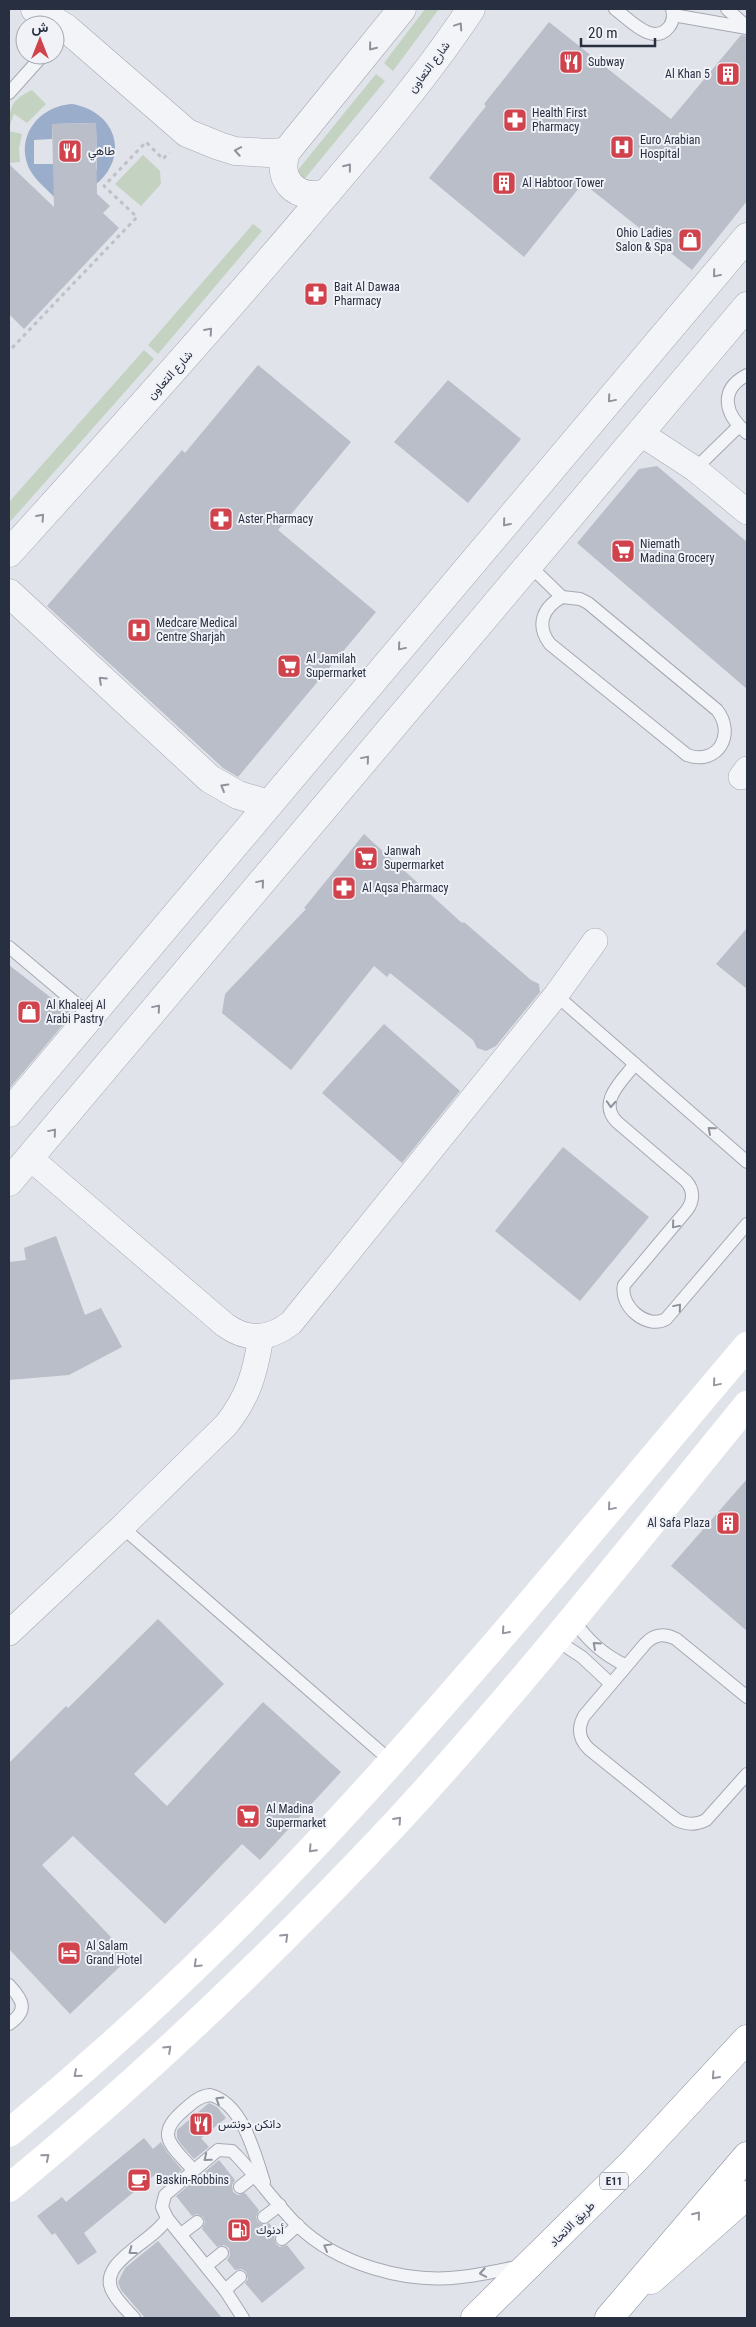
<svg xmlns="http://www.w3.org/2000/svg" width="756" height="2327" viewBox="0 0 756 2327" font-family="'Roboto Condensed',Vazirmatn,sans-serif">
  <rect width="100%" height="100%" fill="#e0e3e9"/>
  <!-- green -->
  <g fill="#c4d3c1">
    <polygon points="425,9 439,9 393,71 384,63"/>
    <polygon points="376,74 385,81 302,182 293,176"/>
    <path d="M32,90L46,104L27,123L14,114L9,128C9,106 12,100 32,90Z"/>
    <polygon points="9,131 22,134 19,148 20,162 9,163"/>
    <polygon points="143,155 160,171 161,184 141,206 115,184"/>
    <polygon points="253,224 262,231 158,354 148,345"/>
    <polygon points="144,350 154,359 9,523 9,502"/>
  </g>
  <!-- water -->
  <path fill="#9aadca" d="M72,104C119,112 131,161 91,188L97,168L96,123L52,124V139L34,140V164H53V169H70L56,199C48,190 36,181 30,170C14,137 39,106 72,104Z"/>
  <!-- building -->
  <g fill="#babec9">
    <polygon points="549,22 671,119 741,35 747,36 747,201 692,270 583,183 524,257 429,178 486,106 484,104"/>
    <polygon points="96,123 97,194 110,206 103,213 119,228 24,329 9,314 9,164 54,207 52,124"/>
    <polygon points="258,365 351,442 278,530 376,612 238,777 223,768 47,606 182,450 185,453"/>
    <polygon points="448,380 521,439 468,503 394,442"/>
    <polygon points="657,466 747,542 747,689 577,543 639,469"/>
    <polygon points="364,834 462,923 464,922 531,980 539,984 540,992 496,1046 486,1051 477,1048 473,1040 390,973 387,977 374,966 291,1070 222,1013 225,994 306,909 304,908"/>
    <polygon points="747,928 747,989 716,964"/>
    <polygon points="9,965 72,1014 9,1089"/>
    <polygon points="384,1024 460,1091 402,1163 322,1093"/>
    <polygon points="563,1147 649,1217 580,1301 495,1231"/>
    <polygon points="56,1236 85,1315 101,1308 122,1347 69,1375 9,1380 9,1262 26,1260 24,1248"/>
    <polygon points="747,1479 747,1631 671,1566"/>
    <polygon points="158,1619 224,1684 134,1774 167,1806 263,1702 341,1772 260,1860 242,1844 165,1924 73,1836 42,1865 130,1957 70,2014 9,1949 9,1763 66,1706 68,1708"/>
    <polygon points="209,2103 217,2107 226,2118 201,2138 209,2147 194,2159 180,2143 177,2138 177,2130"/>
    <polygon points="144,2138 153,2149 161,2142 167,2152 182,2170 166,2184 157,2173 84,2233 97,2252 78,2265 55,2233 52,2235 37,2216 62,2197 66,2202"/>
    <polygon points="219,2160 235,2180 232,2185 233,2192 238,2195 245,2193 259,2210 256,2217 258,2222 264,2225 269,2223 277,2233 274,2237 276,2244 280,2247 287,2245 305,2268 262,2303 245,2283 248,2279 246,2272 242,2269 235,2270 227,2260 230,2255 229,2248 224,2245 217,2247 202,2229 205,2222 203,2217 197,2214 192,2216 176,2196"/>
    <polygon points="158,2241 222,2318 145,2318 121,2290 118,2282 125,2268"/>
  </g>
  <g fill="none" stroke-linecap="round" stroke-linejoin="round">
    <!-- service casing -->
    <g stroke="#a5a9b3" stroke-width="14">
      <g id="service">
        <path d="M615,9C629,19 653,47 669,27C673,22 674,16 672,9"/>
        <polyline points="727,9 747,27"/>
        <polyline points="673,15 747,28"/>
        <polyline points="9,93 43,55"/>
        <path d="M747,375C718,390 725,415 747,433"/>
        <polyline points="695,469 739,426"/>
        <polyline points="529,565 562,597"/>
        <path d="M562,597L580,599L588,603L717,710C736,734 718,766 687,755L550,644C536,626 542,608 562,597Z"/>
        <polyline points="9,947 91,1016"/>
        <polyline points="556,995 747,1162"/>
        <path d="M635,1064C622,1081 597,1102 617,1122L686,1181C694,1190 694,1200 687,1210L624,1285C619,1306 647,1330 666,1319L747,1224"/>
        <polyline points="122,1527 392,1762"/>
        <path d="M573,1619C586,1639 604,1655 625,1665"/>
        <polyline points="556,1640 582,1657 611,1684"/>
        <path d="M747,1697L676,1639C664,1633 654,1634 645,1644L584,1716C577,1729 579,1739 589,1749L677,1820C688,1825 696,1825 706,1820L747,1774"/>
        <path d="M9,1985C23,2000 29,2010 9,2024"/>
        <path d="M193,2170C173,2146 153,2136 184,2110C192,2103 199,2096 210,2095C243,2103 255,2155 264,2182"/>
        <polyline points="240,2187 255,2175"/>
        <polyline points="264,2217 280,2205"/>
        <polyline points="181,2234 197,2222"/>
        <polyline points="282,2239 298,2225"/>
        <polyline points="206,2266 222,2253"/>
        <polyline points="225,2290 240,2277"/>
        <path d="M134,2318C127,2310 119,2303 114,2294C93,2263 155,2242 167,2218"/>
        <path d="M243,2318L225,2290L167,2218L162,2207L165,2195L218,2150L232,2151L237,2156C258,2178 276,2204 297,2225C337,2264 406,2284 461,2277C481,2275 501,2270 521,2266"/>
      </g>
    </g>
    <!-- minor casing -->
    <g stroke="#a5a9b3" stroke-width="26">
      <g id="minor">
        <polyline points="640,433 695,469 747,512"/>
        <polyline points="741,777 747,769"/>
        <path d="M30,1158L225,1325C247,1341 269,1340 291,1323L556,995L595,941"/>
        <path d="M9,1633L122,1527L226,1425C249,1396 255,1373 261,1337"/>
      </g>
    </g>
    <!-- tertiary casing -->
    <g stroke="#a5a9b3" stroke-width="29">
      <g id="tertiary">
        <polyline points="35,9 66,28 187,133 219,146 235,151 269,153 286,152"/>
        <path d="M327,193C297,201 276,181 286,152L402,9"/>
        <path d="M9,553C106,446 203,338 297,228C357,157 420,86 471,9"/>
        <polyline points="9,593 210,779 238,795 269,804"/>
        <polyline points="9,1113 747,237"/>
        <polyline points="9,1182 747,306"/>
      </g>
    </g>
    <!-- primary casing -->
    <g stroke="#9fa6b5" stroke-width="29">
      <polyline id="primary" points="651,2280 747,2195"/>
    </g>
    <!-- motorway casing -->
    <g stroke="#878fa0" stroke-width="29">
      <g id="motorway">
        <polyline points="475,2318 633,2162 747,2039"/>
        <polyline points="609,2318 747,2156"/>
      </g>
    </g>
    <!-- path -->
    <polyline stroke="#bec1c8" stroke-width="3" stroke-dasharray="4 4" stroke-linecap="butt" points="12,348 137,217 104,186 146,142 163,159 169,152"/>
    <!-- service -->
    <use href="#service" stroke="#f3f4f7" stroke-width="12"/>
    <!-- minor -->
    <use href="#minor" stroke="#f3f4f7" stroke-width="25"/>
    <!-- tertiary -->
    <use href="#tertiary" stroke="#f3f4f7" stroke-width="28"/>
    <!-- secondary -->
    <g stroke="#fff" stroke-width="28">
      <path d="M9,2133C113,2047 213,1954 306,1855C460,1692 602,1517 747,1346"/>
      <path d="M9,2188C145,2076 274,1953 395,1824C519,1690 632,1546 747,1405"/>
    </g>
    <!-- primary -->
    <use href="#primary" stroke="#fff" stroke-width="28"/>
    <!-- motorway -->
    <use href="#motorway" stroke="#fff" stroke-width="28"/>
  </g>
  <!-- one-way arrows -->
  <defs><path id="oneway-chevron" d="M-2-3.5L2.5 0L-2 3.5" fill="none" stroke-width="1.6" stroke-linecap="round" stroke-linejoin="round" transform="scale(1.25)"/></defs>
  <g stroke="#8e929c">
    <use href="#oneway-chevron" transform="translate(459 26) rotate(-56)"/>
    <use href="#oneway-chevron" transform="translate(372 47) rotate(129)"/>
    <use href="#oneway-chevron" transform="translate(238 151) rotate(-170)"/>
    <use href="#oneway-chevron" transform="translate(348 167) rotate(-51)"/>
    <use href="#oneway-chevron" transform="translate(716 274) rotate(130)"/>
    <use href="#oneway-chevron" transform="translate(209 331) rotate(-49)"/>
    <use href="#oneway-chevron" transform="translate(611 399) rotate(130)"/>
    <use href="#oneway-chevron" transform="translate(41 517) rotate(-48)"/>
    <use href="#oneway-chevron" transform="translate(506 523) rotate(130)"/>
    <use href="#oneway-chevron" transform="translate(401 647) rotate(130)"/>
    <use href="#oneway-chevron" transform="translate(102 680) rotate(-137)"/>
    <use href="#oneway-chevron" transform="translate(366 759) rotate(-50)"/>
    <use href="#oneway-chevron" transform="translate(224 787) rotate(-150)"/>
    <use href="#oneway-chevron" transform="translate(261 883) rotate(-50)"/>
    <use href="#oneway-chevron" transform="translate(157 1008) rotate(-50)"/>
    <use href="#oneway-chevron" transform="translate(611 1104) rotate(93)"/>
    <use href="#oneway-chevron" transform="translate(711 1130) rotate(-139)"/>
    <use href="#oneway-chevron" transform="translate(53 1132) rotate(-50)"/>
    <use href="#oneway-chevron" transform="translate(675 1225) rotate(130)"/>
    <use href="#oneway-chevron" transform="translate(678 1307) rotate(-50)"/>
    <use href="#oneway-chevron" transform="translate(596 1645) rotate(-138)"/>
    <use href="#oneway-chevron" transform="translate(219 2100) rotate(-148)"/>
    <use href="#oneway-chevron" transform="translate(207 2158) rotate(141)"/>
    <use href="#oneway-chevron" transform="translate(327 2247) rotate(-151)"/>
    <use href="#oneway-chevron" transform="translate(132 2251) rotate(143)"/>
    <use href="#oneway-chevron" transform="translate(483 2273) rotate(170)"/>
  </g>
  <g stroke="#9497a0">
    <use href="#oneway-chevron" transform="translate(716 1383) rotate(130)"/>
    <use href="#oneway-chevron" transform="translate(611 1507) rotate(130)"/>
    <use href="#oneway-chevron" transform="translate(505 1631) rotate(131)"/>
    <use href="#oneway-chevron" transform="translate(398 1820) rotate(-48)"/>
    <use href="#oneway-chevron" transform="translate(312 1849) rotate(133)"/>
    <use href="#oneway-chevron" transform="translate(285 1937) rotate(-44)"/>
    <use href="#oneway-chevron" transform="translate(197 1964) rotate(136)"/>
    <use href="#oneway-chevron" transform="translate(168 2049) rotate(-43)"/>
    <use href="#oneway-chevron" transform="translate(77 2074) rotate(139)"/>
    <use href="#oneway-chevron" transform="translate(715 2076) rotate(132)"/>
    <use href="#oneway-chevron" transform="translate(46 2157) rotate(-40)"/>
    <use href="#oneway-chevron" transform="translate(697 2215) rotate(-51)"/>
  </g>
  <!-- icons -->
  <defs>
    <g id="restaurant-square" transform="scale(1.25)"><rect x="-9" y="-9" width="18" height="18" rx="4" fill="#d0434c" stroke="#f0f2f7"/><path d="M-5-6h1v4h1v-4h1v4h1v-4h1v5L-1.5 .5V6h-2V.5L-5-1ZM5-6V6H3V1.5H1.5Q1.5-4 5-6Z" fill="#fff"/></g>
    <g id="building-square" transform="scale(1.25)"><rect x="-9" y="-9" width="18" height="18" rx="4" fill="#d0434c" stroke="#f0f2f7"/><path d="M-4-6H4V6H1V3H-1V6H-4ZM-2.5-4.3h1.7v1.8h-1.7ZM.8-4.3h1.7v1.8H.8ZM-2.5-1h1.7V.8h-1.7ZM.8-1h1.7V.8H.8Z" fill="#fff"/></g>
    <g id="pharmacy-square" transform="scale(1.25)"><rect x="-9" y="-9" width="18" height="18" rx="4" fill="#d0434c" stroke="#f0f2f7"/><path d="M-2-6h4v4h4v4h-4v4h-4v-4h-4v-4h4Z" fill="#fff"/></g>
    <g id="hospital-square" transform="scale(1.25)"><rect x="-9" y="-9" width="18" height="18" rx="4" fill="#d0434c" stroke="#f0f2f7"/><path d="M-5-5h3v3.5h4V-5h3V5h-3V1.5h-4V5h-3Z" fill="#fff"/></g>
    <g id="shop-square" transform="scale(1.25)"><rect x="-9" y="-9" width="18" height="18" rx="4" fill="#d0434c" stroke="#f0f2f7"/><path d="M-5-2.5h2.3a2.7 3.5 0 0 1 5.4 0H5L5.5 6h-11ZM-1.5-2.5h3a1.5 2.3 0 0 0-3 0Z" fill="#fff"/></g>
    <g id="supermarket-square" transform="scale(1.25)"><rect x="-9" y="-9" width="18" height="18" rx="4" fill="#d0434c" stroke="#f0f2f7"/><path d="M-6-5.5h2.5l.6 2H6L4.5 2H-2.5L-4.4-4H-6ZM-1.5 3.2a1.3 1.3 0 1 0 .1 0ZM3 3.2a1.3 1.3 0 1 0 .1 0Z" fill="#fff"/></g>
    <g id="hotel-square" transform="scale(1.25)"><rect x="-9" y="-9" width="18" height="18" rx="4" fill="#d0434c" stroke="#f0f2f7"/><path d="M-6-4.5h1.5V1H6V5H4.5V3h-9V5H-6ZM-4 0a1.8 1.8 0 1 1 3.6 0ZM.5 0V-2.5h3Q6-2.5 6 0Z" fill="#fff"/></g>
    <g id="cafe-square" transform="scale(1.25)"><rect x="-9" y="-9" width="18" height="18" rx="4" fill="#d0434c" stroke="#f0f2f7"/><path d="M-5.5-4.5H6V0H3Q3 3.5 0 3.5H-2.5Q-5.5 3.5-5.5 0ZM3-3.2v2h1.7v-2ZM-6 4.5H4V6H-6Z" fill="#fff"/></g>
    <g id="fuel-square" transform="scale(1.25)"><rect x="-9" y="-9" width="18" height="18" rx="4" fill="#d0434c" stroke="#f0f2f7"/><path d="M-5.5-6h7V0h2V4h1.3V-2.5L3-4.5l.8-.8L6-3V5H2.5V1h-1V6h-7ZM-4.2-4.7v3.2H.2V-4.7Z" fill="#fff"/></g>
  </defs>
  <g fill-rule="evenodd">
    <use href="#restaurant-square" x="571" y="62"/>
    <use href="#building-square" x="728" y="74"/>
    <use href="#pharmacy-square" x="515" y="120"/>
    <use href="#hospital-square" x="622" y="147"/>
    <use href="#restaurant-square" x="70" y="151"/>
    <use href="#building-square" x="504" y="183"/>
    <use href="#shop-square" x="690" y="240"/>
    <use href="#pharmacy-square" x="316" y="294"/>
    <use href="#pharmacy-square" x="221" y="519"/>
    <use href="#supermarket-square" x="623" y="551"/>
    <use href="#hospital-square" x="139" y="630"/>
    <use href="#supermarket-square" x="289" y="666"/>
    <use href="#supermarket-square" x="366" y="858"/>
    <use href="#pharmacy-square" x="344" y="888"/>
    <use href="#shop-square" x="29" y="1012"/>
    <use href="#building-square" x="728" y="1523"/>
    <use href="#supermarket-square" x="248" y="1816"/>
    <use href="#hotel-square" x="69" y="1953"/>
    <use href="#restaurant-square" x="201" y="2124"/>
    <use href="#cafe-square" x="139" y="2180"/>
    <use href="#fuel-square" x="239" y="2230"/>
  </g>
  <g text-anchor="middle" stroke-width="4" stroke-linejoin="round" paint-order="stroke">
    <!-- shield labels -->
    <rect fill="#f0f2f7" stroke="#646a78" stroke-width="1" x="600" y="2172.5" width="28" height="17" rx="4"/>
    <g font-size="11" font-weight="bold" fill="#282f41">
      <text x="614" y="2185">E11</text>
    </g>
    <!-- poi labels -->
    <g font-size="12" fill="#282f41" stroke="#f0f2f7" text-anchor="start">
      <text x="588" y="66">Subway</text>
      <text x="710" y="78" text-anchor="end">Al Khan 5</text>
      <text x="532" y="117">Health First<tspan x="532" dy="14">Pharmacy</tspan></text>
      <text x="640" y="144">Euro Arabian<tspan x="640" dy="14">Hospital</tspan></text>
      <text x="88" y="155">طاهي</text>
      <text x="522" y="187">Al Habtoor Tower</text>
      <text x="672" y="237" text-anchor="end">Ohio Ladies<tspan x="672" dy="14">Salon &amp; Spa</tspan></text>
      <text x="334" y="291">Bait Al Dawaa<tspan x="334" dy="14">Pharmacy</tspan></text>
      <text x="238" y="523">Aster Pharmacy</text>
      <text x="640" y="548">Niemath<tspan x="640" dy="14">Madina Grocery</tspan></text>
      <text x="156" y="627">Medcare Medical<tspan x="156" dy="14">Centre Sharjah</tspan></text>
      <text x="306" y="663">Al Jamilah<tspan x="306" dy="14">Supermarket</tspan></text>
      <text x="384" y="855">Janwah<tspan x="384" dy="14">Supermarket</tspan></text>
      <text x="362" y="892">Al Aqsa Pharmacy</text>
      <text x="46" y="1009">Al Khaleej Al<tspan x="46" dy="14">Arabi Pastry</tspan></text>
      <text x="710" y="1527" text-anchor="end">Al Safa Plaza</text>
      <text x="266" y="1813">Al Madina<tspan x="266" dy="14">Supermarket</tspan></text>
      <text x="86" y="1950">Al Salam<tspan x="86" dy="14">Grand Hotel</tspan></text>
      <text x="218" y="2128">دانكن دونتس</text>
      <text x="156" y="2184">Baskin-Robbins</text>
      <text x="256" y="2234">أدنوك</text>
    </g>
    <!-- street labels -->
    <g font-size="12" fill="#282f41" stroke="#f0f2f7">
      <text transform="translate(429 67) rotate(-53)" y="4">شارع التعاون</text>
      <text transform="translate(170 375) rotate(-48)" y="4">شارع التعاون</text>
      <text transform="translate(572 2224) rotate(-45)" y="4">طريق الاتحاد</text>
    </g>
  </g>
  <!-- border -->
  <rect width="756" height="2327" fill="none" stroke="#282f41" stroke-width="20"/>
  <!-- north arrow -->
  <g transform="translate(40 40)"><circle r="24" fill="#f0f2f7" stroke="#a0a4ae"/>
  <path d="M0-4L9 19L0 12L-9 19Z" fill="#d0434c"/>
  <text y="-8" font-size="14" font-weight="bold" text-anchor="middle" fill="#282f41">ش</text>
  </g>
  <!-- scale -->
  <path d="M581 38v8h74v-8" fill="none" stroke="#282f41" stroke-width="2.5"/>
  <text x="588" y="38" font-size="15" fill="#282f41" stroke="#f0f2f7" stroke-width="4" paint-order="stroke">20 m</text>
</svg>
